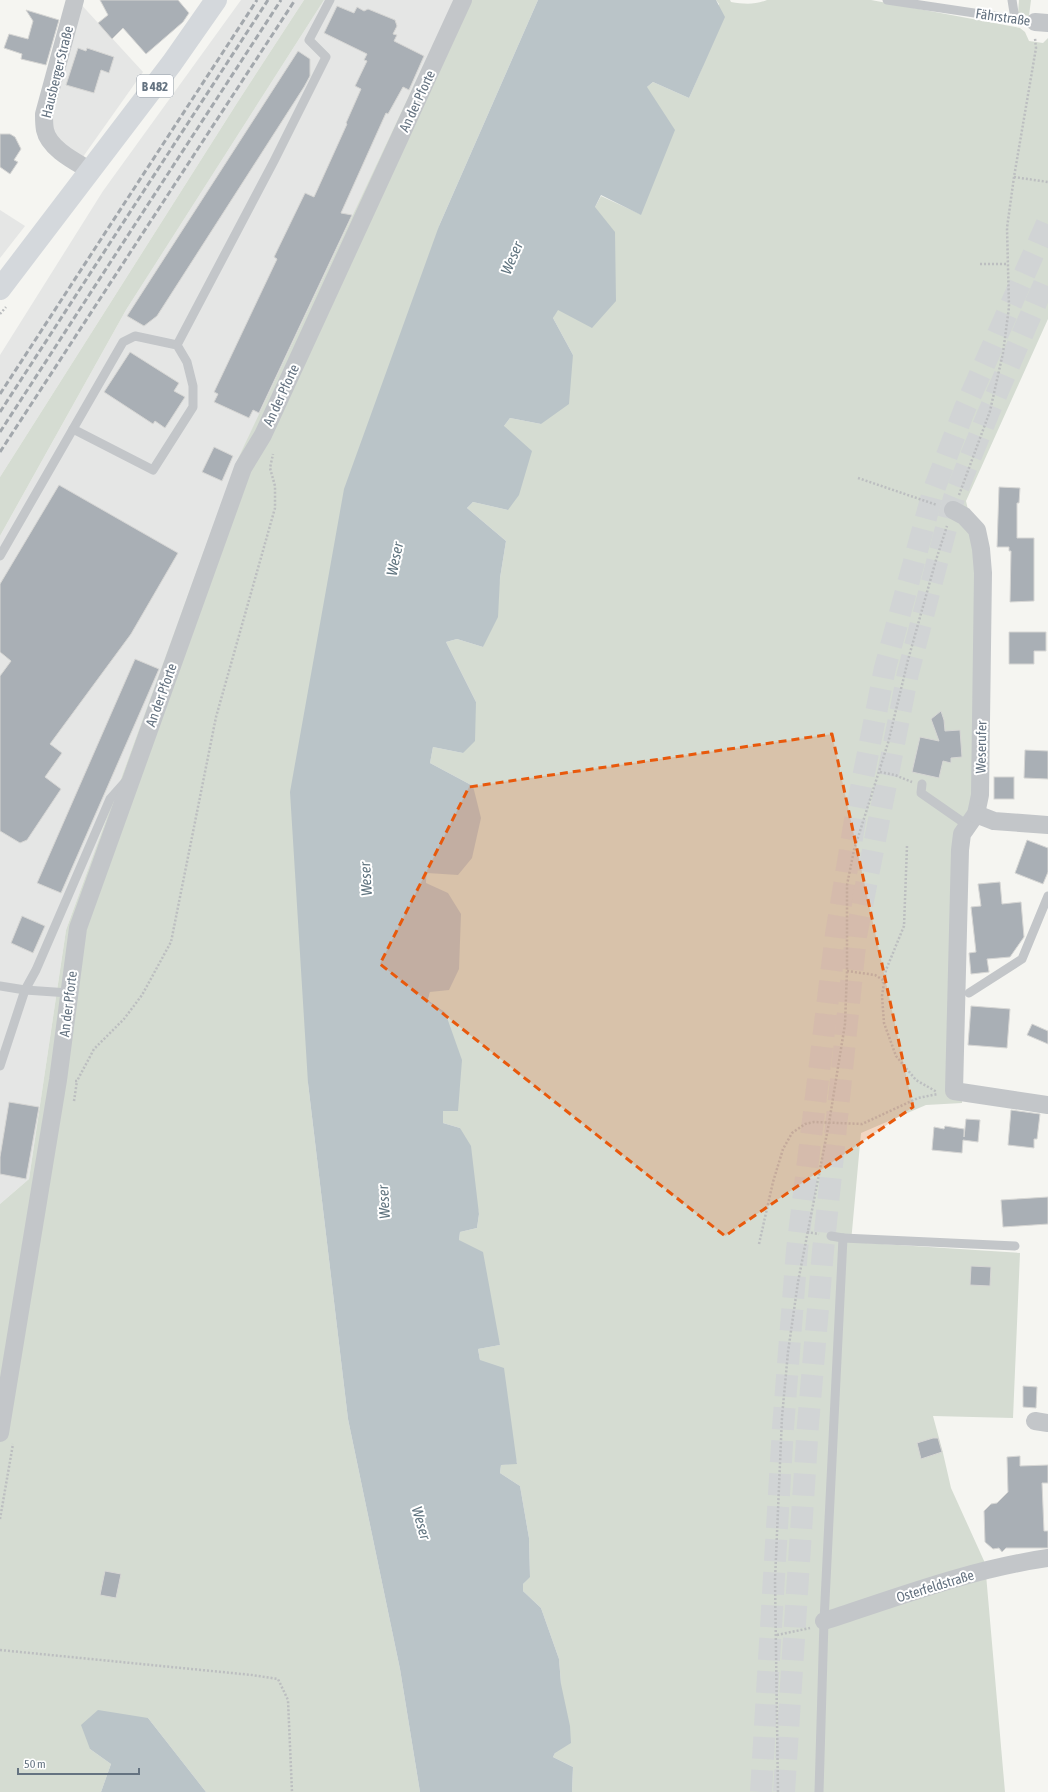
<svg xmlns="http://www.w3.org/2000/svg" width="1048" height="1792" viewBox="0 0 1048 1792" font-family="'Asap Condensed',sans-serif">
  <rect width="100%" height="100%" fill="#f5f5f1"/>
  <!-- built -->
  <g fill="#e5e6e5">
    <polygon points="77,0 143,72 80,161 45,131"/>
    <polygon points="241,0 304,0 237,103 0,477 0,355 103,191"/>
    <polygon points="324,0 454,0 236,464 66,930 29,1179 0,1204 0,536 126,310"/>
    <polygon points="0,210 25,226 0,258"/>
  </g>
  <!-- green -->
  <g fill="#d5dcd2">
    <polygon points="304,0 324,0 126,310 0,536 0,477 237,103"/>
    <polygon points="454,0 538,0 439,226 308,1083 348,1419 400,1669 420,1792 206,1792 148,1718 90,1749 111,1764 101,1792 0,1792 0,1204 29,1179 66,930 236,463"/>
    <path d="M716,0H730L731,2C744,4 754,5 767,0H871L1020,28L1025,32L1029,41L1043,43L1048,38V319L966,501L981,567L979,812L960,841L962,1103L926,1105L861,1133L851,1242L1020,1253L1013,1418L933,1416L943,1453L951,1488L985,1563L1005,1792H572L573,1767L553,1757L555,1753L561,1684L559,1659L541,1608L523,1591V1584L530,1576L529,1538L520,1486L500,1473L501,1465L517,1463L480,1360L478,1349L500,1345L459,1240L460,1232L477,1228L479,1214L460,1128L443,1123L442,1111L458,1110L445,1012L428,1000L430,992L426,883L427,873L473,786L430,763L433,747L463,753L476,702L446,642L457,639L483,647L500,578L506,541L467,508L473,502L508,510L504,426L510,418L541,424L573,355L553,318L595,207L601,196L640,214L647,87L653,82L689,98L702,68L719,4Z"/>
    <polygon points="1019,0 1031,0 1029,16 1018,14"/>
  </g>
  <!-- water -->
  <g fill="#bac4c8">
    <polygon points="538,0 716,0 725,17 689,98 653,82 647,87 675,130 641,215 601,195 595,207 615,232 616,301 592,328 558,310 553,318 573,355 569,404 541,424 510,418 504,426 532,451 519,495 508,510 473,502 467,508 506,541 500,578 498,617 483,647 457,639 446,642 476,702 475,741 463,753 433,747 430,763 473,786 481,818 472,858 458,875 427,873 426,883 448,893 461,914 459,969 449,990 430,992 428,1000 445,1012 462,1060 458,1111 443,1111 443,1123 460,1128 471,1146 479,1214 477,1228 460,1232 459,1240 483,1252 500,1345 478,1349 480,1360 504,1368 517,1464 501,1465 500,1473 520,1486 529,1538 530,1577 523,1584 523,1591 541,1608 559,1659 561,1684 570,1726 571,1743 555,1753 553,1757 573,1767 572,1792 420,1792 400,1669 348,1419 308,1083 290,792 344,489 439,226"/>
    <polygon points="98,1710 148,1718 206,1792 101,1792 111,1764 90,1749 81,1725"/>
  </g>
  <!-- building -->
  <g fill="#a9afb5" stroke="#d6d6d4">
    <polygon points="100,0 178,0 189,13 183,22 146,54 123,28 112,39 98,23 108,15"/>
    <polygon points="337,6 354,13 357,7 364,11 368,9 395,20 397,26 393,34 397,35 394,41 424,56 409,90 403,87 388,114 386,113 341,213 352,215 259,413 253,410 249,418 214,402 218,394 214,392 277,259 274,257 305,193 314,197 347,124 346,123 361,89 355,86 367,61 364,60 367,54 324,33"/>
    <polygon points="26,10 59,20 46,65 21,59 22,54 4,48 9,34 28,39 33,21"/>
    <polygon points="78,48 86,51 87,48 114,57 109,73 101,70 94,93 66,85"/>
    <polygon points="298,51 310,59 310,76 304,87 157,316 144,326 127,316"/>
    <polygon points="0,134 10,134 15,137 21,149 14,160 18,162 10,174 0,167"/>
    <polygon points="130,352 179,383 174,391 185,397 165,428 155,421 153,424 104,392"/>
    <polygon points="214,447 233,456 222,481 202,472"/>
    <polygon points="59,485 178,553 131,634 50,744 62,753 45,777 61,789 27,840 20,843 0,831 0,676 11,661 0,652 0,584"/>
    <polygon points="999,487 1020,488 1019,503 1017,503 1017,538 1034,538 1034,601 1010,602 1011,551 1009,551 1009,547 997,547"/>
    <polygon points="1009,632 1046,632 1046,651 1034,651 1034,664 1009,664"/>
    <polygon points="135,659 159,669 61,893 37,883"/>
    <polygon points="941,711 944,720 945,731 960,730 962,757 951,758 951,763 943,761 939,778 912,772 920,737 939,741 931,719"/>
    <polygon points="1025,750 1048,751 1048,779 1024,778"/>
    <rect x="994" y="777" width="20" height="22"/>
    <polygon points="1027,840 1048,848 1048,872 1043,884 1015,873"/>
    <polygon points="1000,882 1002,904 1021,902 1024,937 1010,957 987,959 989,972 971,974 969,953 976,952 971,907 981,906 978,884"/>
    <polygon points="22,916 45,926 33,953 11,943"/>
    <polygon points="971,1006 1010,1009 1007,1048 968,1045"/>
    <polygon points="1032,1024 1048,1031 1048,1044 1027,1035"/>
    <polygon points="9,1102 39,1107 26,1179 0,1174 0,1157"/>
    <polygon points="1011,1110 1040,1114 1037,1139 1034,1139 1034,1148 1008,1145"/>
    <polygon points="966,1119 980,1120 978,1142 963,1140 962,1153 932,1150 934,1127 944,1129 945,1126 964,1129 964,1137"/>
    <polygon points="1048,1197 1048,1224 1003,1227 1001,1200"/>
    <polygon points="971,1266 991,1267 990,1286 970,1285"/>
    <polygon points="1023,1386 1037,1387 1036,1408 1023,1407"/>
    <polygon points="933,1438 938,1438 942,1452 921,1459 917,1443"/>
    <polygon points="1020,1456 1020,1466 1048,1465 1048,1483 1042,1483 1044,1531 1048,1531 1048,1548 1006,1548 1002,1552 999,1548 993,1549 985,1542 984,1511 991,1504 997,1503 1008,1492 1007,1457"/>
    <polygon points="105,1571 121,1574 116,1598 100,1595"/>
  </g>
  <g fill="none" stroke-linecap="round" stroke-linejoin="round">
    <!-- highway-tunnel -->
    <g stroke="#d1d4d5" stroke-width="22" stroke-dasharray="22 11" stroke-linecap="butt">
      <polyline points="761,1792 783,1428 797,1250 836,934 857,808 885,668 933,492 965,408 1048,221"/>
      <polyline points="784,1792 808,1424 823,1251 856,936 908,673 954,498 988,414 1048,275"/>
    </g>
    <!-- path -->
    <g stroke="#bcbec0" stroke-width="2.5" stroke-dasharray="2 2" stroke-linecap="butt">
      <polyline points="1014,177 1048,182"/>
      <polyline points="980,264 1007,264"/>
      <polyline points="0,314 6,307"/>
      <polyline points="858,478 937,505"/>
      <polyline points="959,495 990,411 1003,353 1009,307 1007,228 1014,177 1036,48 1035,38"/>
      <polyline points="880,772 895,775 912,782"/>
      <polyline points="907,846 904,926 886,970 882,996 884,1023 896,1056 916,1080 937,1092"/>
      <polyline points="847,971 875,975 883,980 883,983"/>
      <polyline points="75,1081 77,1081 94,1049 124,1019 142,995 171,942 216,717 275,508 275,486 270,468 273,454"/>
      <polyline points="74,1101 77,1081"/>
      <polyline points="807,1232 819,1234"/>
      <polyline points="759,1244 773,1182 783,1149 792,1133 805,1124 814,1122 862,1124 918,1098 938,1094"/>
      <polyline points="0,1519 13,1444"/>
      <polyline points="777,1635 810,1628"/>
      <polyline points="0,1650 252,1675 278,1679 288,1700 292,1792"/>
      <polyline points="778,1792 775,1580 782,1417 788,1352 798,1282 829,1123 845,1024 847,971 847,885 854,850 888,743 908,660 936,560 947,526"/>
    </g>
    <!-- lane -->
    <g stroke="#c3c6c9" stroke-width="9">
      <polyline points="887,0 1035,22"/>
      <polyline points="1012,0 1015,19"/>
      <polygon points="135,336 177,345 187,362 193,386 193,407 153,470 73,429 123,342"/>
      <polyline points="177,345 274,161 326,57 309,40 330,0"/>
      <polyline points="0,556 73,429"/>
      <polyline points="922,784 921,793 967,825"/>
      <polyline points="0,986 25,990 69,993"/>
      <polyline points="969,993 1022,959 1048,896"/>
      <polyline points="0,1066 25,990 36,970 110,799 126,781"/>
      <polyline points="831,1236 843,1238"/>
      <polyline points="819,1792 824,1621 843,1238 1015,1246"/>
    </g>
    <!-- street -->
    <g stroke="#c3c6c9" stroke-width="18">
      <path d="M75,0L44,114C44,119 44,125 45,130C49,149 76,162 91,171"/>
      <polyline points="1035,22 1048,23"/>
      <polyline points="953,510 964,516 977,530 981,549 983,573 980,795 976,814 962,834 960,850 954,1091 1048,1105"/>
      <polyline points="976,814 994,821 1048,825"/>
      <polyline points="1035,1421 1048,1423"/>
      <polyline points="0,1433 58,1080 78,928 243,468 263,435 463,0"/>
      <path d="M824,1621C898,1597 971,1569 1048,1558"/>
    </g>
    <!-- primary -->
    <polyline stroke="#d4d8dc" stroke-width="22" points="0,289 172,63 216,0"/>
    <!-- rail -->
    <g stroke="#a3a8ad" stroke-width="3" stroke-dasharray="6 3" stroke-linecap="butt">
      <polyline points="0,394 257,0"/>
      <polyline points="0,412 268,0"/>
      <polyline points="0,432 281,0"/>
      <polyline points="0,452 295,0"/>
    </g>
  </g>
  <!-- marked area -->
  <path fill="#e8590c" fill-opacity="0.2" stroke="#e8590c" stroke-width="3" stroke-dasharray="8 5" stroke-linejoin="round" d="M832,734L913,1107L725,1236L380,964L469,787Z"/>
  <g text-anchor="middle" stroke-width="4" stroke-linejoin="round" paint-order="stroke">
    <!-- shield labels -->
    <rect fill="#fff" stroke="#939da7" stroke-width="1" x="137" y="75" width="36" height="22" rx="3"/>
    <g font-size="13" font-weight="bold" fill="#657381">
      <text x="155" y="91">B 482</text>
    </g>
    <!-- street labels -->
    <g font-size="14" fill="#657381" stroke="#fff">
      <text transform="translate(1003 17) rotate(8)" y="5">Fährstraße</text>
      <text transform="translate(57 72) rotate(-76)" y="5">Hausberger Straße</text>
      <text transform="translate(417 101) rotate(-65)" y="5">An der Pforte</text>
      <text transform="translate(281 395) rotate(-65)" y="5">An der Pforte</text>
      <text transform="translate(161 695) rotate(-70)" y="5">An der Pforte</text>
      <text transform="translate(981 747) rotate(-89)" y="5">Weserufer</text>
      <text transform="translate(68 1004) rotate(-83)" y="5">An der Pforte</text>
      <text transform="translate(935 1586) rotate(-17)" y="5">Osterfeldstraße</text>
    </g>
    <!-- water labels -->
    <g font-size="15" font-style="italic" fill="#60747f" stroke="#fff">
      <text transform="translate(512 258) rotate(-67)" y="5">Weser</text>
      <text transform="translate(395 559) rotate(-78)" y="5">Weser</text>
      <text transform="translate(366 879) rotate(-93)" y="5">Weser</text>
      <text transform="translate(384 1202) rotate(-93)" y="5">Weser</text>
      <text transform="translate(421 1523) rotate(74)" y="5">Weser</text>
    </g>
  </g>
  <!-- scale -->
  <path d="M18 1768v6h121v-6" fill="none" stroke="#657381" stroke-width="2"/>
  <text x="24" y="1768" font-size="12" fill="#657381" stroke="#ffffff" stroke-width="3" paint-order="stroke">50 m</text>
</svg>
